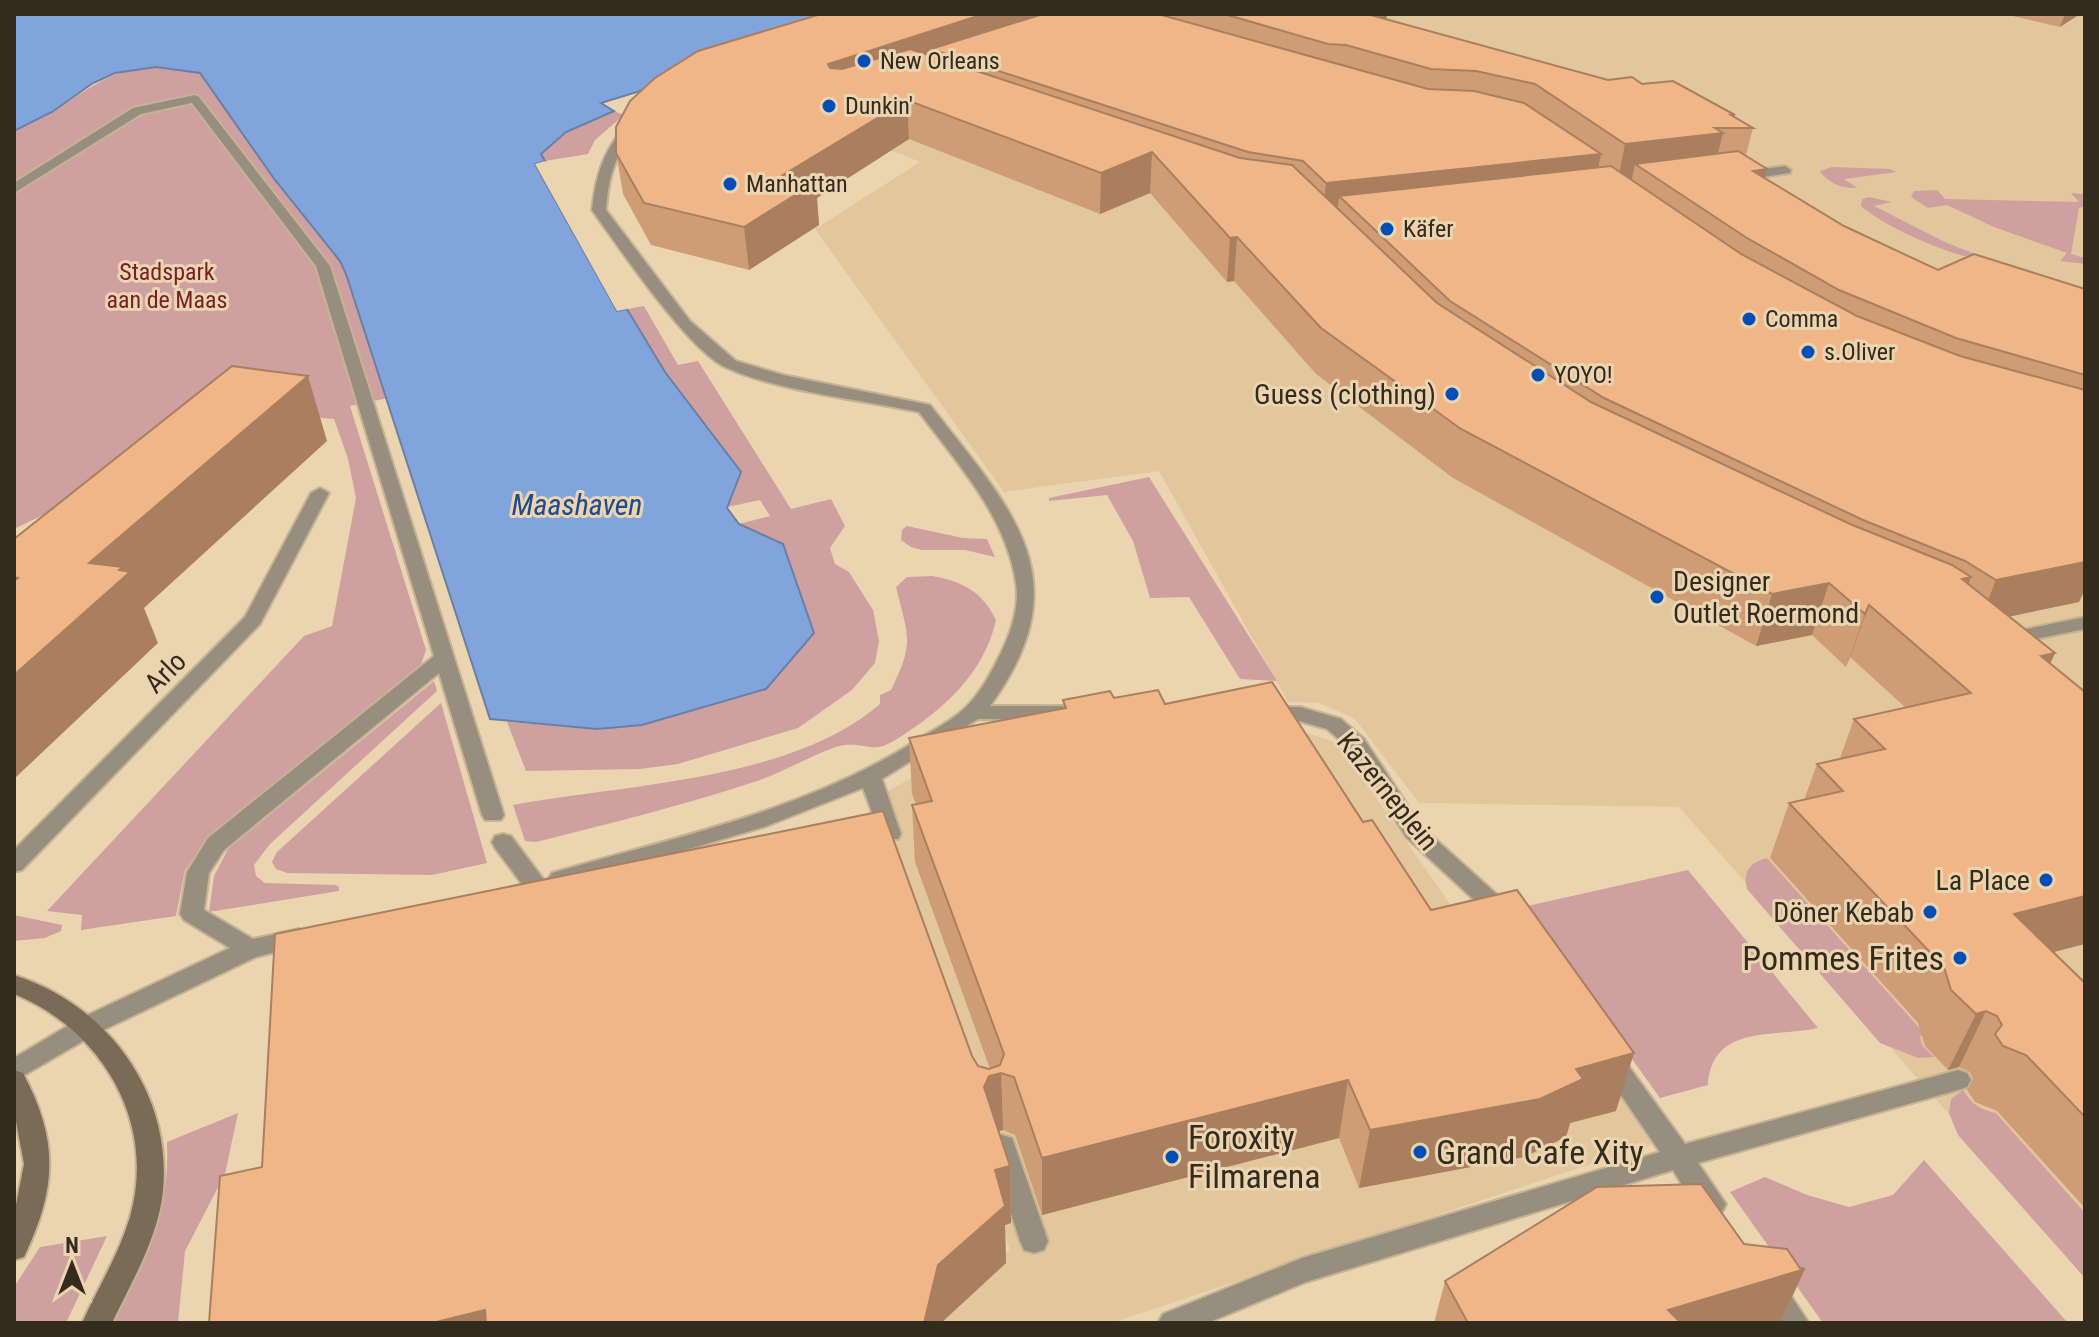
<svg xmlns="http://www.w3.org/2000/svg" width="2099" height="1337" viewBox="0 0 2099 1337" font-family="'Roboto Condensed',sans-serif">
  <rect width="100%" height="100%" fill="#ebd5b1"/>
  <!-- built -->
  <g fill="#e2c79d">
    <polygon points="898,14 2085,14 2085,1269 1679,807 1419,803 1355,719 1320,703 1288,702 1159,471 1004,492 815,229 920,162 719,80"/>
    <polygon points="1299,730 1338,743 1475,940 1511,942 1655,1143 1111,1323 737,1323 1010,1251 882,794 995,734"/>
  </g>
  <!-- green -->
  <g fill="#cfa0a0">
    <path d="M156,67L200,73L342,260L388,398L350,406L426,650L420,668L207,841L185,870L176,916L81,930L82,915L47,911L304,636L332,626L356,498L348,459L334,419L255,413L14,529V131C27,125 41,119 54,111C89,89 113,67 156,67Z"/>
    <polygon points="614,111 624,115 595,140 588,154 545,161 540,154 566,132"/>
    <path d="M1832,167L1890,169L1896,172L1844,179L1857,188C1844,189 1827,183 1820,171Z"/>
    <polygon points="1937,190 1945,199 2079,202 2071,193 2085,194 2085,206 2079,208 2071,254 2085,258 2085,264 2060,261 2067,253 1994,227 1947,205 1928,208 1911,197 1914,191"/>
    <path d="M1869,197L1892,202L1874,206L1947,243L2004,265C1962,260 1893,233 1861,206L1862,199Z"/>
    <polygon points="644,306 678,365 698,361 791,509 831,499 845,526 830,548 835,564 849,572 873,610 879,641 875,663 852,690 798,728 678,764 640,769 526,771 507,722 597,729 642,725 766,689 814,633 783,544 739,524 770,516 760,500 727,507 665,372 627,309"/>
    <polygon points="1149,477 1277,681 1240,679 1189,597 1150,598 1133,541 1107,495 1049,501 1049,498"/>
    <polygon points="907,526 963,538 987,539 995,557 965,550 922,550 911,547 901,540 902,530"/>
    <path d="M932,576C962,581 983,592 996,620C984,674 943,710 897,739C872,755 869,743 845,745C826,747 782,773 760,780C686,805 611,823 536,842L525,841L513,805C626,784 791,781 880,704V695L891,690C915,642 908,636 896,587L907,577Z"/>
    <polygon points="434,681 437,691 270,844 254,865 256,876 265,883 336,885 339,887 339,891 209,912 214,876 228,849"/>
    <polygon points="441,703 487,863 432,875 287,873 276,869 272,862 277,852"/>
    <path d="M1767,858L1924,1033L1920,1037L1922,1045L1934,1057L1918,1058L1880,1043L1747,889C1743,871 1749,863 1767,858Z"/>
    <path d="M1688,870L1818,1028C1776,1038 1712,1023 1708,1085L1660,1098L1523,907Z"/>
    <polygon points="14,915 62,925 61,931 45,938 14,941"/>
    <path d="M1963,1090C1972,1104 1979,1109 1996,1113L2085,1213V1278L1958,1135L1949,1113L1951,1099Z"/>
    <path d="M238,1113L225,1174L185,1251L178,1323H112C144,1258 170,1218 167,1142Z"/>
    <polygon points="1924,1160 2068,1323 1823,1323 1730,1192 1765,1177 1807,1195 1849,1207 1893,1195"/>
    <polygon points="107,1236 66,1323 14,1323 14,1287 40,1247"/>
  </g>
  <!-- water -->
  <polygon fill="#81a4dd" stroke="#6a80a3" stroke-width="2" points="14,14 890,14 601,103 614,111 566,132 541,154 545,161 535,164 617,311 627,309 665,372 741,472 727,508 739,524 783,544 814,633 766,689 642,725 597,729 490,719 346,274 340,261 275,180 200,73 156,67 115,73 93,83 52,112 14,131"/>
  <!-- pier -->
  <polygon fill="#ebd5b1" points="545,161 547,165 541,166 619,306 628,305 632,308 617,311 535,164"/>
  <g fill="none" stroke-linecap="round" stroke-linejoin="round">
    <!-- street casing -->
    <g stroke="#c6b393" stroke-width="4">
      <g id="street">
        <polygon points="195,95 199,97 330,266 504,815 501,820 485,820 482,815 439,673 224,850 209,873 204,910 253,939 299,929 307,932 311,938 307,944 256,957 97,1033 14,1081 14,1058 79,1019 230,948 184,920 180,914 187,872 208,838 434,656 316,266 192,103 141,114 14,193 14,183 133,108"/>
        <path d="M631,121L641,124C616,153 609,171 606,210L690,321L736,361L783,375L930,405C1011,509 1083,578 990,706H1069L1079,713L1069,720L978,719L882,779L901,834L898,839H882L863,788L764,827L560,887L552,885L548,879L552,873C675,837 804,811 914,742C933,730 954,720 969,704C983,689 992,671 1001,653C1011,632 1020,607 1016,583C1006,516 958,464 919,412C862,400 778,391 727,368C688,351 619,247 592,210C596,174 604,147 631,121Z"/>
        <polygon points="1785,166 1791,170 1790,173 1742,180 1736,176 1742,172"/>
        <polygon points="320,488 329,493 260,624 22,870 14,872 14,850 245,617 311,493"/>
        <polygon points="2085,617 2085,629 2007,645 1997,639 2007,633"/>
        <polygon points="1265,707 1300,707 1341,719 1364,739 1422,827 1513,909 1517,915 1513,921 1505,924 1497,921 1406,837 1350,749 1327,729 1299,721 1258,719 1255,714 1258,709"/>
        <polygon points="503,834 511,836 544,880 548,886 544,892 536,894 528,892 495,848 492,842 495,836"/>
        <path d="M1610,1050L1619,1053L1685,1144L1958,1070L1967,1073L1971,1080L1967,1087L1958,1090L1698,1163L1726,1204L1722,1212C1698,1221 1685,1188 1673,1170L1306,1282L1207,1323H1158L1163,1314L1302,1258L1660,1152L1597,1060L1601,1053Z"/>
        <polygon points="1002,1135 1012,1138 1015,1146 1048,1241 1044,1250 1034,1253 1024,1250 1020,1241 989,1146 992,1138"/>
        <polygon points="1771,1277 1781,1281 1809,1323 1777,1323 1756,1290 1761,1281"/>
      </g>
    </g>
    <!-- secondary casing -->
    <g stroke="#c6b393" stroke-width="4">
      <g id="secondary">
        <path d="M14,975C109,1005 176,1097 162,1199C155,1243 131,1283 112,1323H82C98,1288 119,1254 130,1217C157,1122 102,1030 14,994Z"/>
        <path d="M14,1070L23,1073C59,1141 57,1188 24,1257L14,1260V1215L24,1164L14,1111Z"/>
      </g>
    </g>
    <!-- street -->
    <use href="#street" fill="#988e80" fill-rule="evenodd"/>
    <!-- secondary -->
    <use href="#secondary" fill="#796b56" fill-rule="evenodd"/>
  </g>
  <!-- wall -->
  <g fill="#cf9d75">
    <polygon points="821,14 1387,14 1386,19 1608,80 1642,84 1735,117 1753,128 1746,155 1765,178 1844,226 1938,270 2085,289 2085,589 2079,602 2009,616 2055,653 2050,664 2054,952 2085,983 2085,1208 1997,1111 1975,1102 1967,1090 1973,1079 1970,1072 1959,1067 1948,1070 1925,1046 1918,1023 1770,858 1789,803 1804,800 1817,764 1840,758 1854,719 1906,708 1850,657 1846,667 1812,635 1756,646 1453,478 1316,374 1234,281 1227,282 1150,193 1100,214 909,139 817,198 819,225 749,270 651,245 623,194 616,153"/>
    <polygon points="2004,14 2080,14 2060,27"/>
    <polygon points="1114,698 1165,704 1363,822 1431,910 1616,1111 1570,1123 1566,1137 1524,1157 1359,1188 1339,1138 1042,1215 1015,1135 1003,1130 999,1131 1010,1166 1011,1223 1005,1225 1006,1263 941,1323 209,1323 972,1056 978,1066 990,1069 915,862 912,805 916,804 912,794 909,738 1063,708 1063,700"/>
    <polygon points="1744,1244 1805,1269 1780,1323 1434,1323 1445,1281"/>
  </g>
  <!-- shaded-wall -->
  <g fill="#a97f5f">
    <polygon points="984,14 1093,14 931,49 932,68 831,102 828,64"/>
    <polygon points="1352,14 1387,14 1385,32 1349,46"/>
    <polygon points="2065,14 2080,14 2060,27"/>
    <polygon points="907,100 909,139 817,198 819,225 749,270 744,227 783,175"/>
    <polygon points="1723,133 1713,173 1635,164 1631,183 1617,185 1625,144"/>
    <polygon points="1152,152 1150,193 1100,214 1101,173"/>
    <polygon points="1601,154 1594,188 1339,196 1337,216 1322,218 1326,183"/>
    <polygon points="1767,169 1758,203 1753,171"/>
    <polygon points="1237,237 1234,281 1227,282 1230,238"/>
    <polygon points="308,376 327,441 144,608 158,643 14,779 14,675 89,563"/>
    <polygon points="2085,562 2085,589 2079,602 1979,623 1996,580"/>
    <polygon points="1971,577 1951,629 1962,579"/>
    <polygon points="1829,583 1812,635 1756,646 1772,594"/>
    <polygon points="1869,605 1850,657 1846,667 1865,614"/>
    <polygon points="2055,653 2031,706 2041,656"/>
    <polygon points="2085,896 2085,944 1988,969 2014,914"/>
    <polygon points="1986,1011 1959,1067 1948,1070 1976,1014"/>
    <polygon points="1634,1053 1616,1111 1570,1123 1566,1137 1524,1157 1359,1188 1370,1130 1576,1069"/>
    <polygon points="1001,1073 1003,1130 991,1133 984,1087 989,1076"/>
    <polygon points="1348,1080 1339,1138 1042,1215 1042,1158"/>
    <polygon points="1010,1166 1011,1223 1005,1225 1006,1263 941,1323 924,1323 938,1265 995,1170"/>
    <polygon points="1805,1269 1780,1323 1663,1323 1668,1310"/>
    <polygon points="485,1310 489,1323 432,1323"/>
  </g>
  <!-- building -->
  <g fill="#f1b688" stroke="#a97f5f" stroke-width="2">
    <polygon points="821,14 984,14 828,64 830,68 842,69 910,49 1240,158 1292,165 1437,303 1591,402 1850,524 1952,565 1971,577 1962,579 2055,653 2041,656 2085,692 2085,896 2014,914 2085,983 2085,1117 2026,1055 2003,1046 1995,1034 2002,1025 1997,1016 1986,1011 1976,1014 1951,990 1944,967 1789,803 1843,791 1817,764 1885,749 1854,719 1971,693 1869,605 1865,614 1829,583 1772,594 1461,429 1321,328 1237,237 1230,238 1152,152 1101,173 907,100 783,175 816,182 744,227 644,203 616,153 616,127 630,101 655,78 698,51"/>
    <polygon points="1043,14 1158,14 1428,89 1474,91 1524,103 1601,154 1326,183 1303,161 1248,152 931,49"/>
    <polygon points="1224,14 1367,14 1608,80 1632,77 1642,84 1673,81 1735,115 1731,115 1753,128 1715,128 1723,133 1625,144 1535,84 1476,71 1431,69 1346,45 1328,44"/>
    <polygon points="1738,151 1767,169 1753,171 1844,226 1938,270 1974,254 2085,289 2085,375 1956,338 1839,290 1747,238 1635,164"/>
    <polygon points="1611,166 1741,254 1857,316 1960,356 2085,390 2085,562 1996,580 1965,561 1863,520 1604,398 1450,301 1339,196"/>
    <polygon points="232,366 308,376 89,563 123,567 119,570 130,572 14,675 14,581 18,578 14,577 14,539"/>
    <polygon points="1272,682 1363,822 1372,820 1431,910 1517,890 1634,1053 1576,1069 1583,1079 1540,1099 1370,1130 1348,1080 1042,1158 1014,1077 1001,1073 989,1076 984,1087 1010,1166 995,1170 1005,1206 938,1265 924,1323 486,1323 485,1310 432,1323 209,1323 220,1176 262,1167 275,934 883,811 972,1056 978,1066 989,1069 1000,1065 1004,1054 912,805 932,801 909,738 1066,708 1063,700 1110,691 1114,698 1158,690 1165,704"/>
    <polygon points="1701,1184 1744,1244 1787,1249 1800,1268 1805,1269 1668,1310 1681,1323 1468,1323 1445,1281 1597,1187"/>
  </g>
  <!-- markers -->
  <g fill="#024fb8" stroke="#ebd5b1" stroke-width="3">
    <circle cx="864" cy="61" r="8"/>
    <circle cx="829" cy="106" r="8"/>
    <circle cx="730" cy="184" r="8"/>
    <circle cx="1387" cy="229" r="8"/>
    <circle cx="1749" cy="319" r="8"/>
    <circle cx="1808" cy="352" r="8"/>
    <circle cx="1538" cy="375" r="8"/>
    <circle cx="1452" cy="394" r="8"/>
    <circle cx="1657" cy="597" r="8"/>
    <circle cx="2046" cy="880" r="8"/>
    <circle cx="1930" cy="912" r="8"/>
    <circle cx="1960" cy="958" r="8"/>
    <circle cx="1420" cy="1152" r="8"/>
    <circle cx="1172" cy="1157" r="8"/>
  </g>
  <g text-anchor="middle" stroke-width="6" stroke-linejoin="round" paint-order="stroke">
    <!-- far-poi labels -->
    <g font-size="24" fill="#332b1d" stroke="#ebd5b1" text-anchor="start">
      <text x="880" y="69">New Orleans</text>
      <text x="845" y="114">Dunkin'</text>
      <text x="746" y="192">Manhattan</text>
      <text x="1403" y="237">Käfer</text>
      <text x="1765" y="327">Comma</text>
      <text x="1824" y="360">s.Oliver</text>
      <text x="1554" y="383">YOYO!</text>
    </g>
    <!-- far-park labels -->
    <g font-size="24" fill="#771e27" stroke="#ebd5b1">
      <text x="167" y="280">Stadspark<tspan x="167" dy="28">aan de Maas</tspan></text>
    </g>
    <!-- poi labels -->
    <g font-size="28" fill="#332b1d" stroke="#ebd5b1" text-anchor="end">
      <text x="1436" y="404">Guess (clothing)</text>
      <text x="1673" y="591" text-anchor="start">Designer<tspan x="1673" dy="32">Outlet Roermond</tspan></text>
      <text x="2030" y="890">La Place</text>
      <text x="1914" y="922">Döner Kebab</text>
    </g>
    <!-- street labels -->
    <g font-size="28" fill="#332b1d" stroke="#ebd5b1">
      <text transform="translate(165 672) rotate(-45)" y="10">Arlo</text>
      <text transform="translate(1388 791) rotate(51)" y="10">Kazerneplein</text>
    </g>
    <!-- water labels -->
    <g font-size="30" font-style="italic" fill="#204a8e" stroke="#ebd5b1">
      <text x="577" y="515">Maashaven</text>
    </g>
    <!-- near-poi labels -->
    <g font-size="34" fill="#332b1d" stroke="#ebd5b1" text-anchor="start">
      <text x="1944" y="970" text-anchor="end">Pommes Frites</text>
      <text x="1188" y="1149">Foroxity<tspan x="1188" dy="39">Filmarena</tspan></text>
      <text x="1436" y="1164">Grand Cafe Xity</text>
    </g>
  </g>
  <!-- border -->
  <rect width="2099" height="1337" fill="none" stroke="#332b1d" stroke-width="32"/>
  <!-- north arrow -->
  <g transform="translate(72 1265)" stroke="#ebd5b1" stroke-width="6" paint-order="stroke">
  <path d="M0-6L14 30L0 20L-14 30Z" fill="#332b1d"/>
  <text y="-12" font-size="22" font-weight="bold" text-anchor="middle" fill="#332b1d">N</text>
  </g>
</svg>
